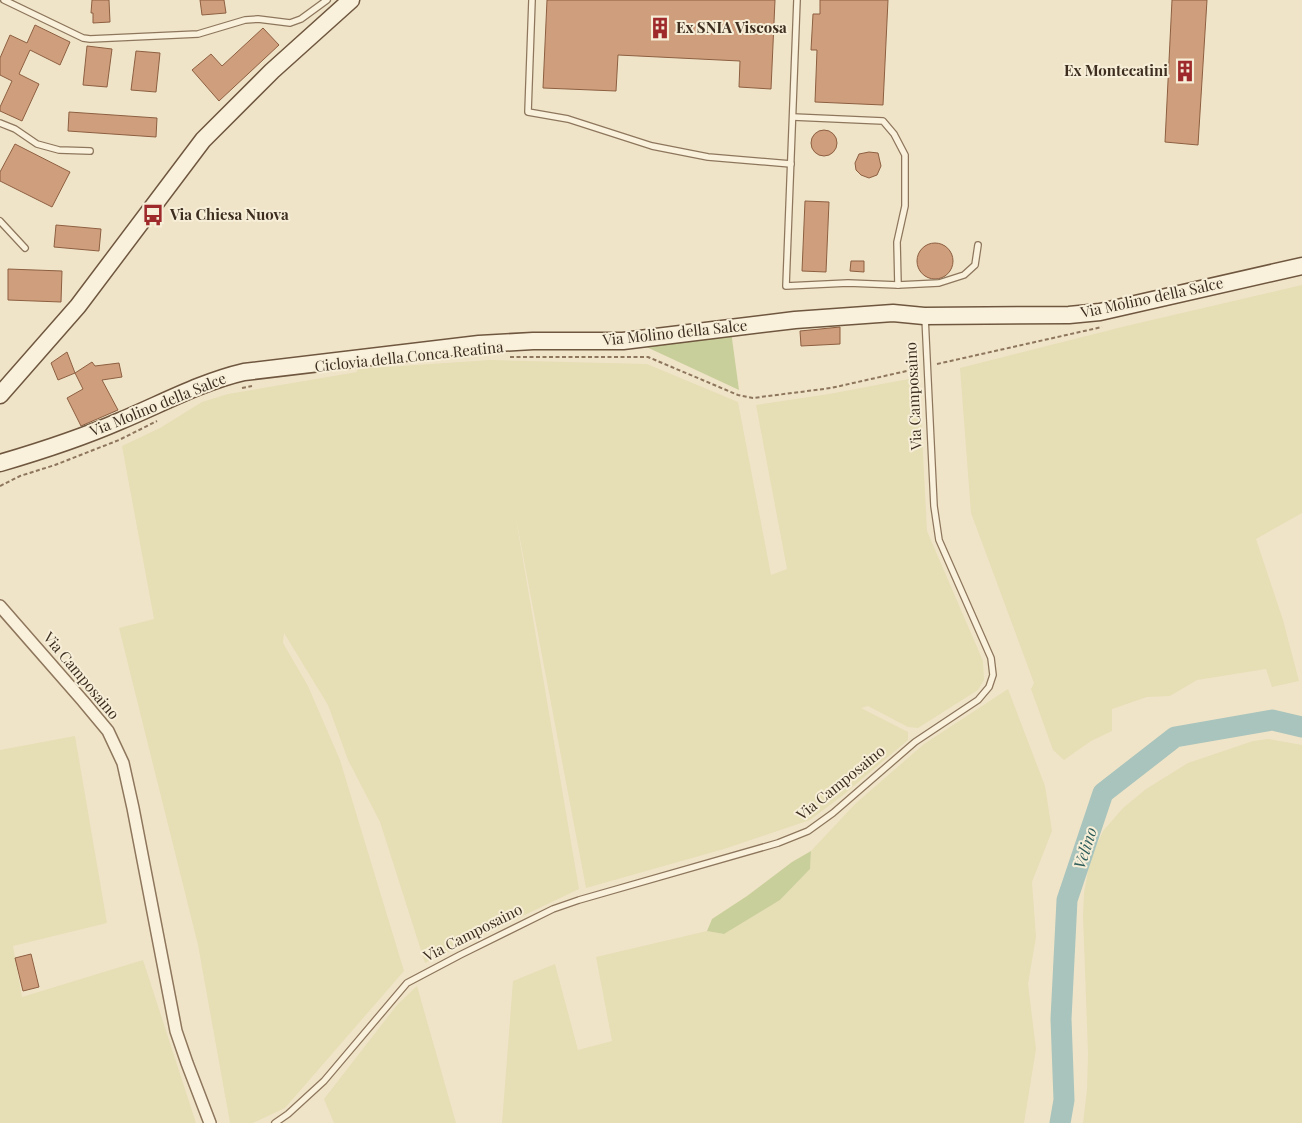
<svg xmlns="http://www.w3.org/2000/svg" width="1302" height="1123" viewBox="0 0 1302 1123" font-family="'Playfair Display',serif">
  <rect width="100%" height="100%" fill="#f0e4c8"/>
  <!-- farmland -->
  <g fill="#e6deb5">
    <polygon points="1302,285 1302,513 1256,539 1283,620 1299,681 1272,687 1266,669 1197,680 1170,696 1147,697 1112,709 1112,731 1091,741 1064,760 1053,750 1031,689 1034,683 971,513 960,368 1126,326"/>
    <polygon points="490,360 647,364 738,402 771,575 787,569 756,405 829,394 919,377 927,531 983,661 984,680 978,690 918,728 908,727 868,706 861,708 908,732 908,740 842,796 810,820 724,849 586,888 515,513 579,889 425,963 380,822 348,760 328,705 284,633 283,643 308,686 340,760 404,971 285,1108 253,1123 230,1123 198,945 119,628 154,619 122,446 160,428 202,402 228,394 357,372 357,369"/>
    <polygon points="1008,689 1045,786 1052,831 1032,882 1036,937 1028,984 1036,1049 1024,1123 502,1123 513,981 555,964 578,1050 612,1041 596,957 707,931 724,934 780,900 810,869 811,851 855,804 924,744"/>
    <polygon points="75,736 107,923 13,946 22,997 143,960 196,1123 0,1123 0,750"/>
    <polygon points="1268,739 1302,745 1302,1123 1083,1123 1087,1090 1088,1053 1083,916 1084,893 1090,860 1103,831 1123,808 1146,789 1188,763 1253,741"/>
    <polygon points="417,986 456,1123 334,1123 324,1099 397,1005"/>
  </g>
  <!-- green -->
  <g fill="#c9cf9b">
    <polygon points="731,331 739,390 640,344"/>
    <polygon points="811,851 810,869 780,900 724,934 707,931 712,919 747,896 792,862"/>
  </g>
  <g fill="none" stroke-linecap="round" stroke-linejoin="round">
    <!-- river -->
    <polyline stroke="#a9c4bc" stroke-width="21" points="1060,1123 1064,1100 1061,1019 1067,900 1103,793 1175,737 1272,720 1302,727"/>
  </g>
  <!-- building -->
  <g fill="#cf9f7d" stroke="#8d5f41">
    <polygon points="92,0 109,0 110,22 93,23 93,13 91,13"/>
    <polygon points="200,0 224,0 226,13 202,15"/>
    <polygon points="547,0 775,0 771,89 739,87 740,61 618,55 616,91 543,88"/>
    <polygon points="820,0 888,0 883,105 815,102 817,50 811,50 813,14 820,14"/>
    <polygon points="1172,0 1207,0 1198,145 1165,142"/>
    <polygon points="35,25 70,42 60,65 30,50 19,74 39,84 22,121 0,111 0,107 12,81 0,75 0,58 10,35 27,43"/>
    <polygon points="263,28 279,45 219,101 192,70 211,54 222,66"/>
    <polygon points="87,46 112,49 107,87 83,85"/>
    <polygon points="136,51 160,53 156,92 131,90"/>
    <polygon points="69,112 157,118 156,137 68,131"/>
    <circle cx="824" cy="143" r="13"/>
    <polygon points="15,144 70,172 52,207 0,181 0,172"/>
    <polygon points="869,152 878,153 881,166 877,175 869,178 861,175 856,170 855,163 859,154"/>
    <polygon points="805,201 829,202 826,272 802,271"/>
    <polygon points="56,225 101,229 99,251 54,247"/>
    <circle cx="935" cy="261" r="18"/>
    <polygon points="851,261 864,261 864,272 850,271"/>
    <polygon points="8,269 62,271 61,302 8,300"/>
    <polygon points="840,327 840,344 801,346 800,331"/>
    <polygon points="67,352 75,373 58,380 51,363"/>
    <polygon points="92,362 95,366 119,363 122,377 102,380 118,410 81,426 67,398 83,389 75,373"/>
    <polygon points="31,954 39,987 23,991 15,958"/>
  </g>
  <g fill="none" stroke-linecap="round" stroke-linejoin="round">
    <!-- lane casing -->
    <g stroke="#8d765c" stroke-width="8">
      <g id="lane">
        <polyline points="4,0 83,38 90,39 198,34 245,20 258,19 290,23 301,19 327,0"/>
        <polyline points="532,0 528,112 568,119 652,146 708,157 791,164"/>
        <polyline points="797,0 786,286 848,283 898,285 939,283 964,275 975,265 978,245"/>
        <polyline points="793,117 883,121 894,134 905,155 905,206 897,242 898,285"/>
        <polyline points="0,123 15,129 37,144 59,150 90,151"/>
        <polyline points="0,221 25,248"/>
        <polyline points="275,1123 288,1114 324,1081 407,983 460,955 553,909 579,900 778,843 808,831 833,813 915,742 978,700 989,687 993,675 991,658 939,540 934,506 925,317"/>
      </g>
    </g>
    <!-- street casing -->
    <g stroke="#8d765c" stroke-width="14">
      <polyline id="street" points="0,606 83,701 108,731 123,763 133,808 176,1031 187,1063 210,1123"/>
    </g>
    <!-- secondary casing -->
    <g stroke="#6f573f" stroke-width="19">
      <g id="secondary">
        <polyline points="0,395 78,306 203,140 272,71 351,0"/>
        <path d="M0,463C41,451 81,438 120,421C161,404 201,382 244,372L479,344L533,341H623L795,320L893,313L924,316L1069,315L1100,312L1302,266"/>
      </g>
    </g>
    <!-- path -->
    <g stroke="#8d765c" stroke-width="2" stroke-dasharray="4 2.5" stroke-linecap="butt">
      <polyline points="510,357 648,357 738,395 753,398 831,388 920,368"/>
      <polyline points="937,364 1102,327"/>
      <polyline points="242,388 252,386"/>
      <polyline points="0,486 20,476 55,465 119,440 157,421"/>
    </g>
    <!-- lane -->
    <use href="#lane" stroke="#faf1dc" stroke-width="5.5"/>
    <!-- street -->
    <use href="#street" stroke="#faf1dc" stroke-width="11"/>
    <!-- secondary -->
    <use href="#secondary" stroke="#faf1dc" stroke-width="16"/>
  </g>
  <!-- icons -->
  <defs>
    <g id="building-bare" transform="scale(1.725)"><path d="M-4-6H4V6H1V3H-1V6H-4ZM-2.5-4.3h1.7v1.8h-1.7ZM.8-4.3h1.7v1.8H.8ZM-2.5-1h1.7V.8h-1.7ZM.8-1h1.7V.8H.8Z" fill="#9e2a2b" stroke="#f7eed8" stroke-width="2.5" paint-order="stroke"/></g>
    <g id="bus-bare" transform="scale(1.725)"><path d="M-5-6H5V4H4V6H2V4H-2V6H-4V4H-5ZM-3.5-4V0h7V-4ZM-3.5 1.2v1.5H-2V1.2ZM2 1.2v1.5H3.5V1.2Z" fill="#9e2a2b" stroke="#f7eed8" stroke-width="2.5" paint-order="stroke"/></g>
  </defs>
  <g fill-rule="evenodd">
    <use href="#building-bare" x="660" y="28"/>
    <use href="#building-bare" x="1185" y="71"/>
    <use href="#bus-bare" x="153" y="215"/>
  </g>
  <g text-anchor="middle" stroke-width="4" stroke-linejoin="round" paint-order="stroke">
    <!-- poi labels -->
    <g font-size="15" font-weight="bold" fill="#3d2e20" stroke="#f7eed8" text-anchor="start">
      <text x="676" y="33">Ex SNIA Viscosa</text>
      <text x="1168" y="76" text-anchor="end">Ex Montecatini</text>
      <text x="170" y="220">Via Chiesa Nuova</text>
    </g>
    <!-- street labels -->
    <g font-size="15" fill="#3d2e20" stroke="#f7eed8">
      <text transform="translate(1152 298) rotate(-12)" y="5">Via Molino della Salce</text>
      <text transform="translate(675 333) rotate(-6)" y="5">Via Molino della Salce</text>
      <text transform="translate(409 357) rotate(-6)" y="5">Ciclovia della Conca Reatina</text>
      <text transform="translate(914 396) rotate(-93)" y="5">Via Camposaino</text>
      <text transform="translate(158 405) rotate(-22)" y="5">Via Molino della Salce</text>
      <text transform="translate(81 676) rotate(50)" y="5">Via Camposaino</text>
      <text transform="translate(841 783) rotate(-39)" y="5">Via Camposaino</text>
      <text transform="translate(473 933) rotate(-27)" y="5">Via Camposaino</text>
    </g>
    <!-- water labels -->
    <g font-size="16" font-style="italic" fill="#2f5d5a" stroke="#f7eed8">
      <text transform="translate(1085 848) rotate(-72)" y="6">Velino</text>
    </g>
  </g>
</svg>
